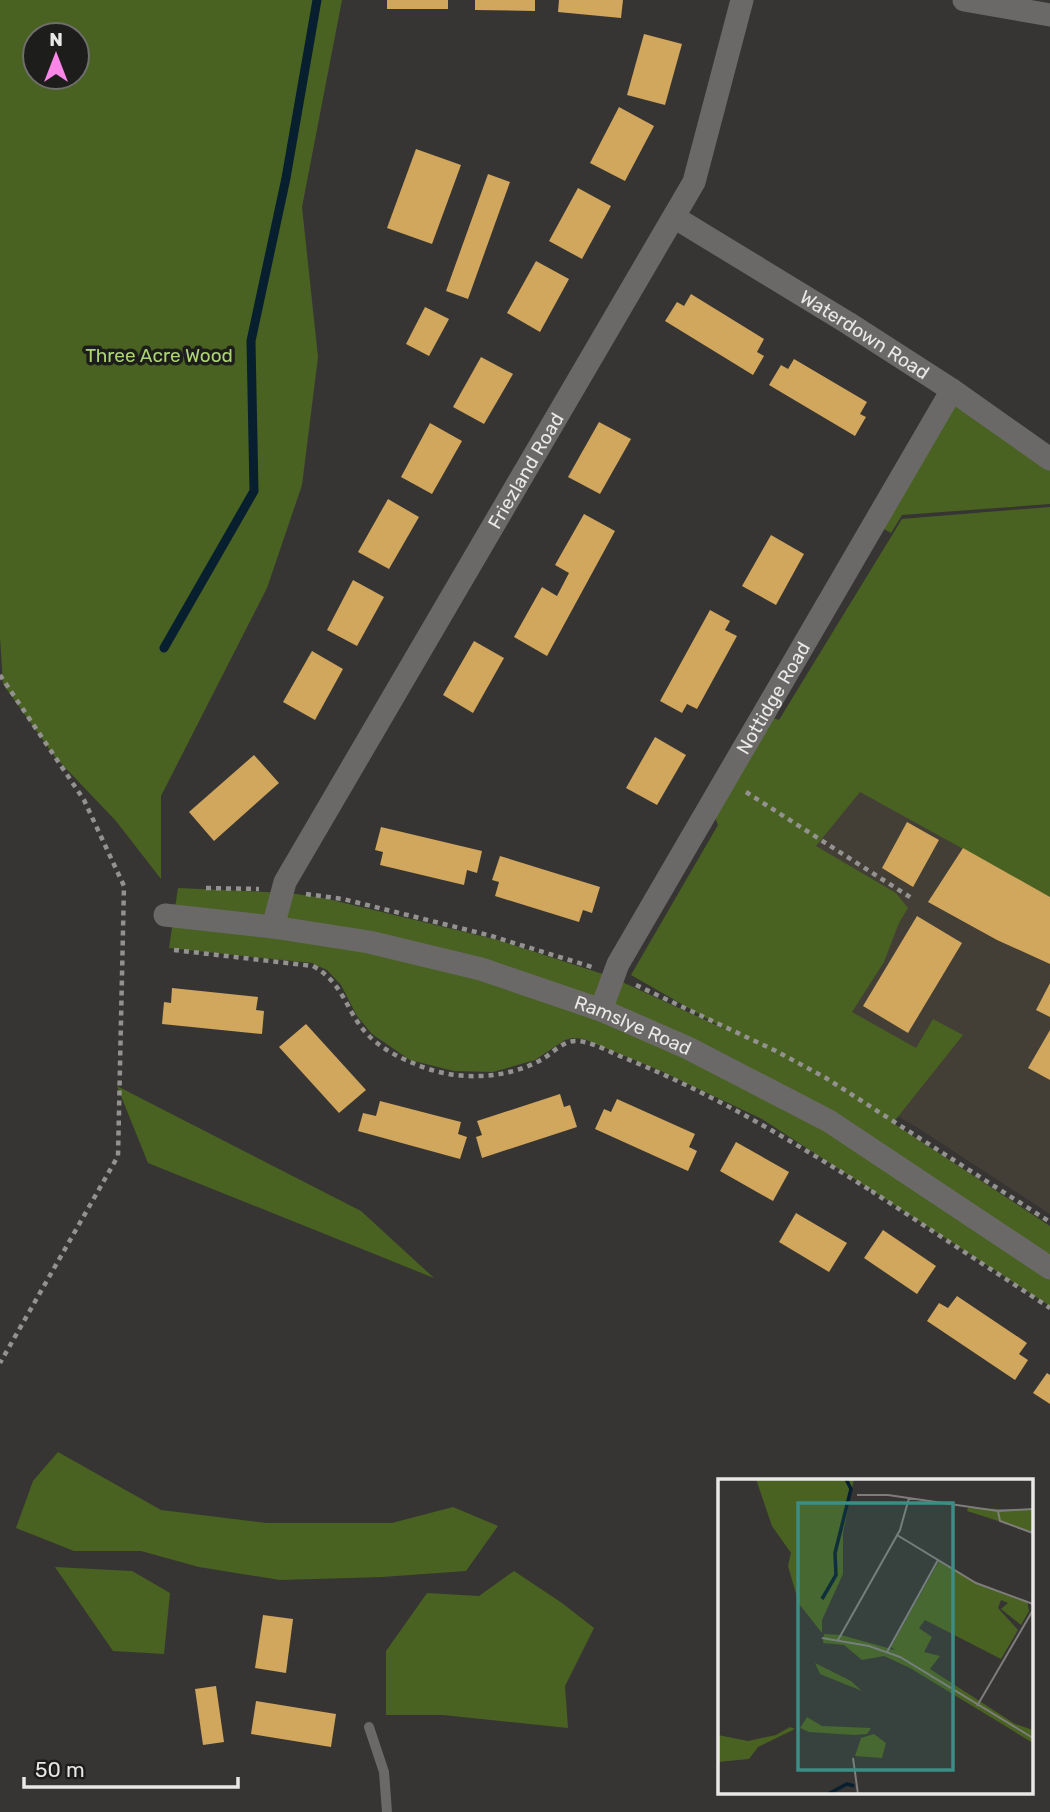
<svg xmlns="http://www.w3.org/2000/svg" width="1050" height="1812" viewBox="0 0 1050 1812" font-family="Rubik,sans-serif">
  <rect width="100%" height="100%" fill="#373533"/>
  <!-- built -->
  <polygon fill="#433e36" points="1050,507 1050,1214 918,1128 874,1103 631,975 779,720 902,519"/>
  <!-- green -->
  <g fill="#496221" fill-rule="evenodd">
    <path d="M0,0H342L302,207L318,357L302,485L267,588L161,796V879L116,821L55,757L3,684L0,637ZM35,35H77V77H35Z"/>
    <polygon points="953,394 1050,462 1050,504 902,515 891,533 877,525"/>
    <polygon points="1050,507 1050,897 860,792 816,846 896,893 908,908 899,923 884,962 852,1012 916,1048 933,1019 963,1035 893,1123 1050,1226 1050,1306 762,1119 661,1071 584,1039 573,1038 565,1040 535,1060 493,1072 454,1071 410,1060 372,1034 357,1016 341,985 327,970 312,963 169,948 178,888 290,893 328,899 498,940 609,976 727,1030 631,975 718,825 712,809 764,715 779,720 902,519"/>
    <polygon points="117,1086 361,1211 434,1278 148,1163"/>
    <polygon points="58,1452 161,1510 267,1523 392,1523 453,1507 498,1526 466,1571 382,1577 280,1580 199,1567 141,1551 74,1551 16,1528 33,1481"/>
    <polygon points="55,1567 132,1571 170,1593 164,1654 113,1651"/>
    <polygon points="514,1571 562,1603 594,1628 565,1686 568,1728 443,1715 386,1715 386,1651 427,1593 479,1596"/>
  </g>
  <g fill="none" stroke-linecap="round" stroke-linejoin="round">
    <!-- stream -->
    <polyline stroke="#081f2f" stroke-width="9" points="164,648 254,491 251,341 286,178 317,0"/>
  </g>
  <!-- building -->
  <g fill="#d1a65d">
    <rect x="387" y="0" width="61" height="9"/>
    <polygon points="475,0 535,0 535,11 475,10"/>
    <polygon points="559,0 623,0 621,18 558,12"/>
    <polygon points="644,34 682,44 665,105 627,95"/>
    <polygon points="619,107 654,126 625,181 590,163"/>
    <polygon points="416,149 461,165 432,244 387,228"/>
    <polygon points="488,174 510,182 468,299 446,291"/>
    <polygon points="578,188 611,206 582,259 549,241"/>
    <polygon points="536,261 569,279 540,332 507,313"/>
    <polygon points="691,294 764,339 757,352 764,356 753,375 665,321 677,302 684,306"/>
    <polygon points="425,307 449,319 429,356 406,344"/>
    <polygon points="481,357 513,374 484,424 453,407"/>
    <polygon points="794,359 867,402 860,414 866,417 855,436 769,385 781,365 788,369"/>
    <polygon points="599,422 631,439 600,494 568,477"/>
    <polygon points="430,423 462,441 432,494 401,477"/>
    <polygon points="388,499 419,517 389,569 358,552"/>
    <polygon points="584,514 615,531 547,656 514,637 542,587 557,596 569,573 555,565"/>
    <polygon points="771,535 804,554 776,605 742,586"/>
    <polygon points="353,580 384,597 357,646 327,630"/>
    <polygon points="710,610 730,621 725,630 737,636 697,709 687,704 682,713 660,701"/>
    <polygon points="474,641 504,658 473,713 443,695"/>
    <polygon points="312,651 343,669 315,720 283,702"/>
    <polygon points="655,737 686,755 657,805 626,788"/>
    <polygon points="254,755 279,783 214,841 189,812"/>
    <polygon points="907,822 939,840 913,887 882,868"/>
    <polygon points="381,827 482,851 477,873 467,870 464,885 380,865 383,852 375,850"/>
    <polygon points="963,848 1050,897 1050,964 997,940 928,902"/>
    <polygon points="500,856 600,887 592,913 583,910 579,922 495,896 499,882 492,880"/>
    <polygon points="917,916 962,943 908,1033 863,1006"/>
    <polygon points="1050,983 1050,1017 1036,1010"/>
    <polygon points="172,988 258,997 256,1010 264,1011 262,1034 162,1024 164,1002 171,1003"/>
    <polygon points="306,1024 366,1090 339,1113 279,1047"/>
    <polygon points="1050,1030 1050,1080 1028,1068"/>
    <polygon points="560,1094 564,1107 570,1105 577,1127 482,1158 476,1137 482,1135 477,1121"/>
    <polygon points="617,1099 695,1134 689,1147 697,1151 688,1171 595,1129 604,1109 611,1112"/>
    <polygon points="380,1101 461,1122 458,1134 467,1137 460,1159 358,1131 363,1113 376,1116"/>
    <polygon points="736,1142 789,1172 773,1201 720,1171"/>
    <polygon points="796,1213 847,1243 829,1272 779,1242"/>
    <polygon points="883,1230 936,1266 917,1294 864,1258"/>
    <polygon points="957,1296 1027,1343 1019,1354 1028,1360 1015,1380 927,1321 939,1303 948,1308"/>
    <polygon points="1047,1373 1050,1375 1050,1404 1033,1393"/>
    <polygon points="263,1615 293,1619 286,1673 255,1668"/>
    <polygon points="216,1686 224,1742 203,1745 195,1689"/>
    <polygon points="256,1701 336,1714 331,1747 251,1734"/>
  </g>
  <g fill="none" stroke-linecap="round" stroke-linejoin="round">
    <!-- path -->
    <g stroke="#949291" stroke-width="4.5" stroke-dasharray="5 5" stroke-linecap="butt">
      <polyline points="0,675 84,800 124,886 118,1156 0,1363"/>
      <polyline points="746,792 913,899"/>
      <polyline points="206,888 259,889"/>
      <polyline points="306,894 343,899 488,935 592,967"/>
      <path d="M174,950L313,966C345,984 345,1011 368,1035C380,1047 397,1057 413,1063C452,1081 502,1081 541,1060C552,1054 563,1040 577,1041C594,1042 611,1053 627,1059C714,1094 794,1142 873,1192"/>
      <polyline points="636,985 776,1051 826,1078 1050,1222"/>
      <polyline points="874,1190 873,1192 1050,1308"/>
    </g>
    <!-- lane -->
    <polyline stroke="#6b6967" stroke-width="10" points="369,1727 384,1772 387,1812"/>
    <!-- street -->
    <g stroke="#6b6967" stroke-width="23">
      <polyline points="964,0 1050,15"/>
      <path id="s1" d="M674,217L848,323L952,390L1050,459"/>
      <path id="s2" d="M165,915L273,927L369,942L481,969L601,1010L688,1048L829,1121L1050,1268"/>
      <path id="s3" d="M273,927L285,882L694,182L742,0"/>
      <path id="s4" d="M601,1010L618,964L952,390"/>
    </g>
  </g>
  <g text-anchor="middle" stroke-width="7" stroke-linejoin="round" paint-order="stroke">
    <!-- street labels -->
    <g font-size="19" fill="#e9e8e7" stroke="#1d1d1c">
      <text dy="7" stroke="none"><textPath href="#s1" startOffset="224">Waterdown Road</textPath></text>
      <text dy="7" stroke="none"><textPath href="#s3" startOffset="523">Friezland Road</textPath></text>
      <text dy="7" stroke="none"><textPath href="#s4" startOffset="357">Nottidge Road</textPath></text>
      <text dy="7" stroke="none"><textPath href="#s2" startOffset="483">Ramslye Road</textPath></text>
    </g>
    <!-- park labels -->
    <g font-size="19" fill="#acd572" stroke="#1d1d1c">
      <text x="159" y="362">Three Acre Wood</text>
    </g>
  </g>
  <!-- overview -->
  <g transform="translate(718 1479)">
    <rect width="315" height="315" fill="#373533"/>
    <path d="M38,0H136L125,54V95L104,141V154L81,125L70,87L73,74L54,47ZM250,29L315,31V53L249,32ZM221,82L258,104L309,122L311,132L303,146L283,130L290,124L283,121L280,129L300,151L283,180L207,141L201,149L214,158L206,173L222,177L212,190L297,245L315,251V264L192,189L166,177L144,181L126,166L105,164L106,155L123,156L177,171L173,168ZM97,184L133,202L144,212L102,195ZM89,238L104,247L153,249L149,255L136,256L91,253L82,249ZM72,248L77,250L40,268L31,280L0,283V256L30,262L58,256ZM156,255L168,264L164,279L137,277L143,259Z" fill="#496221"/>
    <path fill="none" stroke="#081f2f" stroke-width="3.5" d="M104,120L118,96L117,74L133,10L128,0M110,315L129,305L136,307"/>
    <path fill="none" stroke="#7e7d7b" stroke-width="2" d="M139,16H170L280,32L315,30M280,32L282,42L315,54M179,56L258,104L315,125M104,159L151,167L182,178L315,259M120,161L182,51L191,19M169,173L220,81M259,227L315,131M135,279L140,315"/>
    <path fill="#3b8d86" fill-opacity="0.15" stroke="#3b8d86" stroke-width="3.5" d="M80,24H235V291H80Z"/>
    <rect width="315" height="315" fill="none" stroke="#e9e8e7" stroke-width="3.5"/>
  </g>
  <!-- north arrow -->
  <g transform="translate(56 56)"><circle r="33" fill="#1d1d1c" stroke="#6f6e6d" stroke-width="2"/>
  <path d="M0-5L12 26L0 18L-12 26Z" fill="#fa87e7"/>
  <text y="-10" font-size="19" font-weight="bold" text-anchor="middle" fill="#e9e8e7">N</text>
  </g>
  <!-- scale -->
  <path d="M24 1777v10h214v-10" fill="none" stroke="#e9e8e7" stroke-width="3.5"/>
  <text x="35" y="1777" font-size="21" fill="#e9e8e7" stroke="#1d1d1c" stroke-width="5" paint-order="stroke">50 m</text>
</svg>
